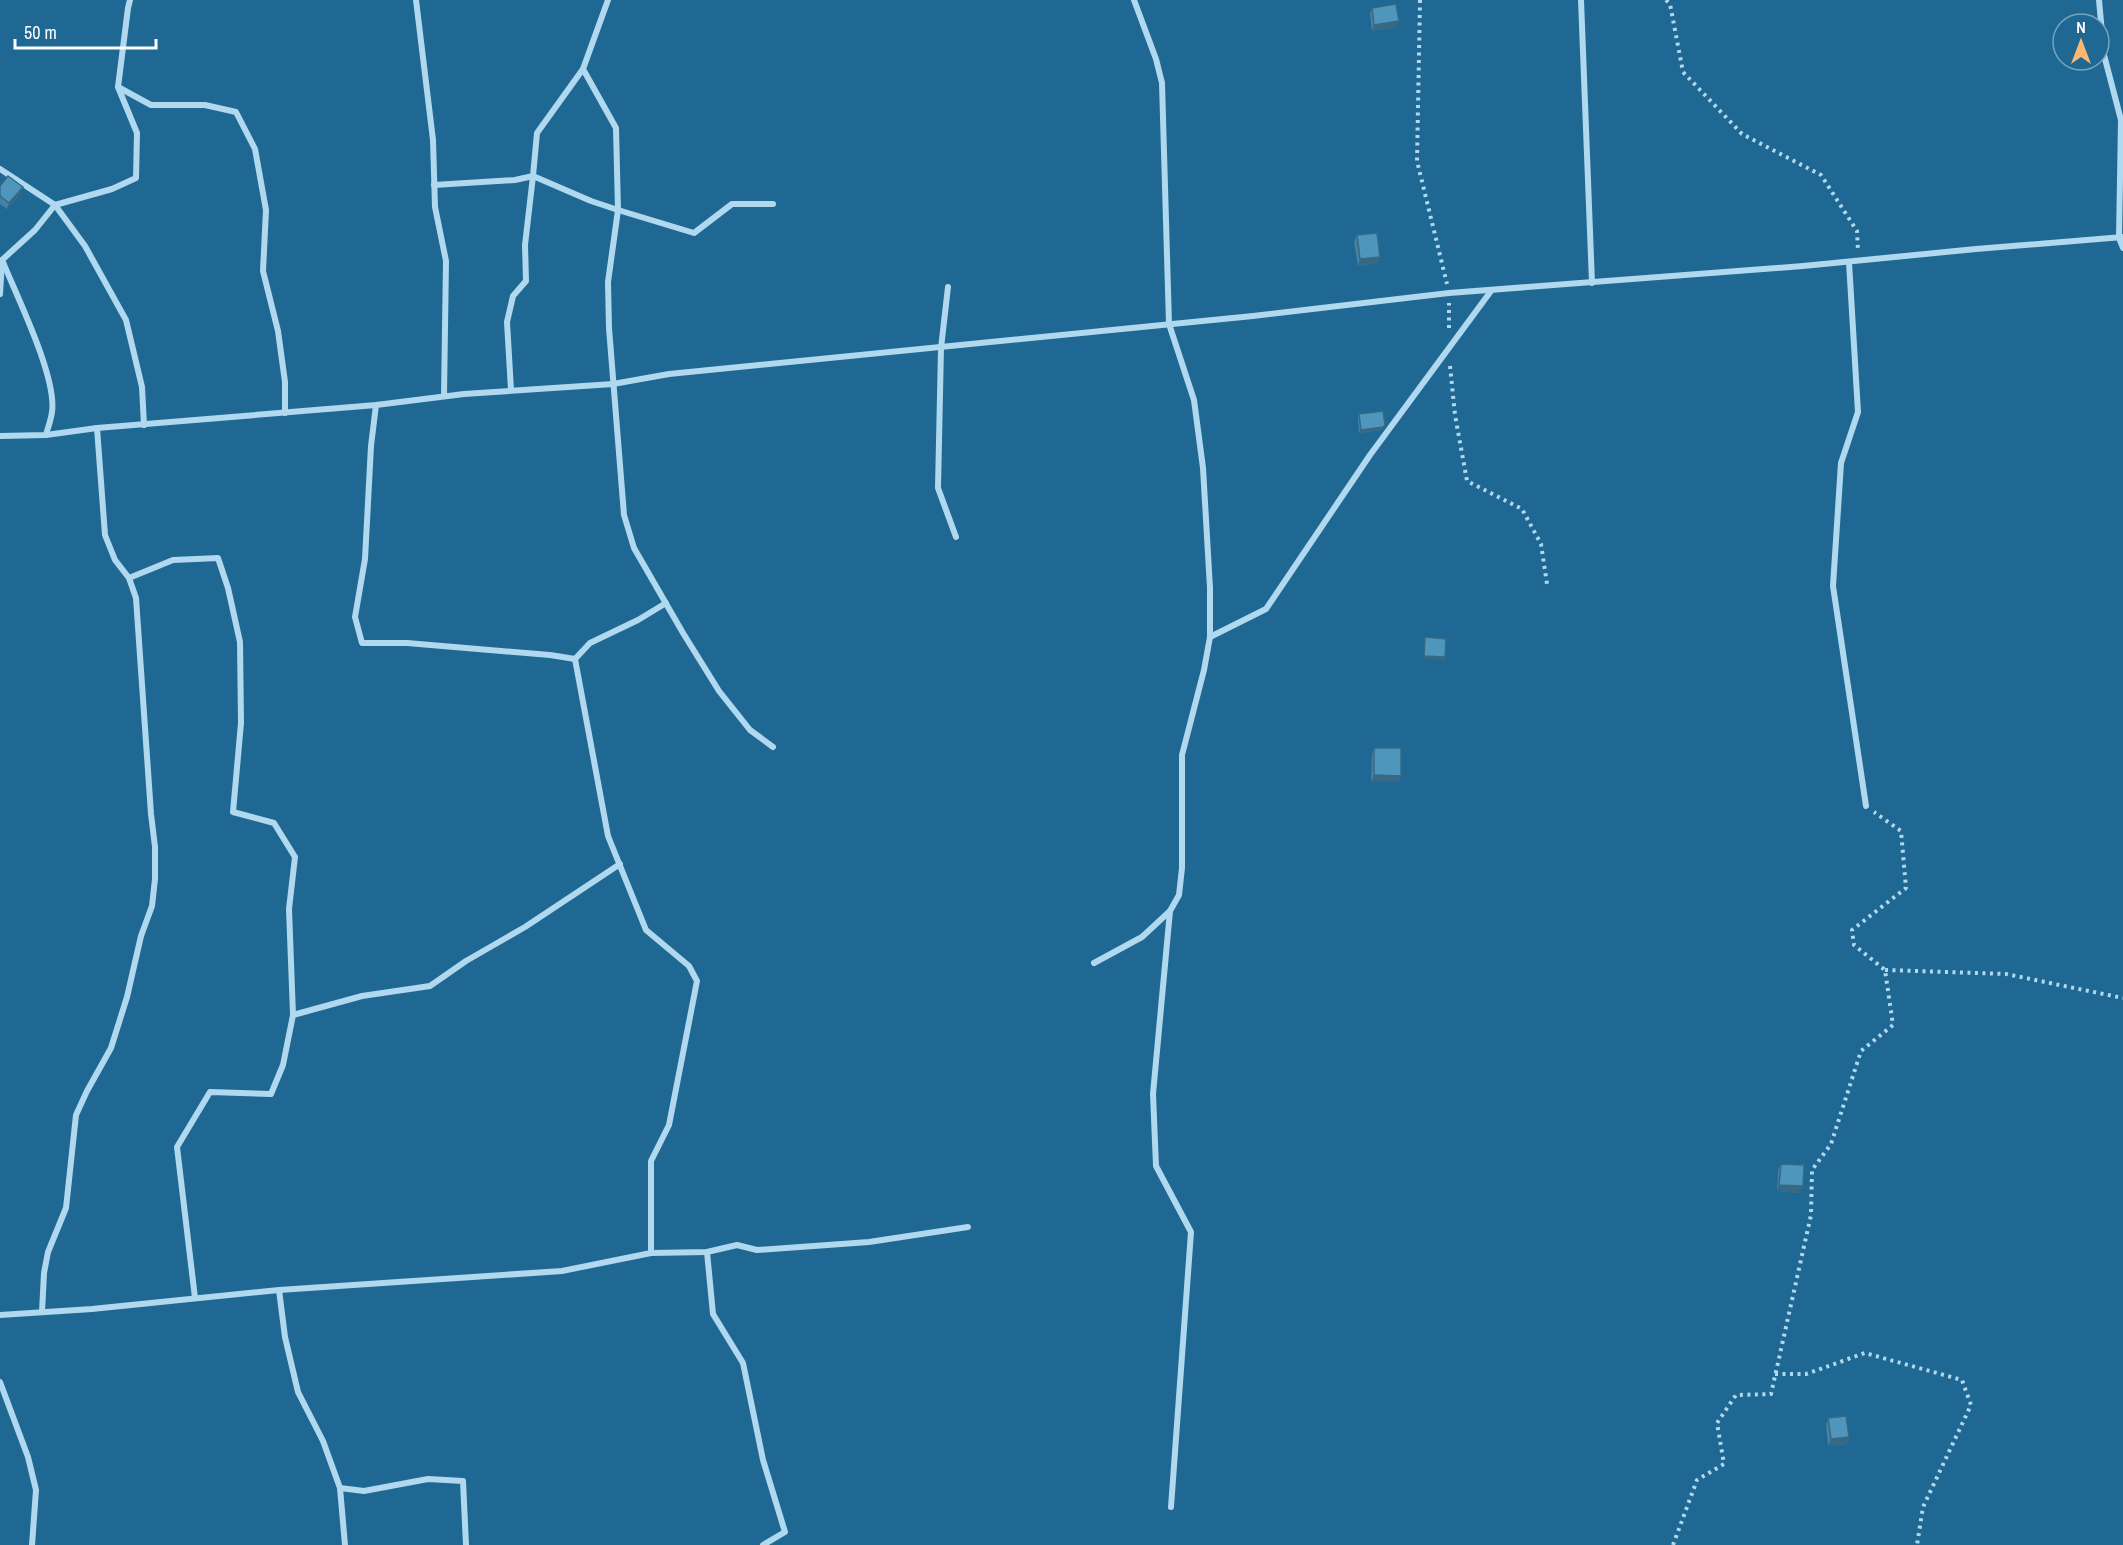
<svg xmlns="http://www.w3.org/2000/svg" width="2123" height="1545" viewBox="0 0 2123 1545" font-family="'Archivo Narrow',sans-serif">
  <rect width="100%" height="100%" fill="#1e6893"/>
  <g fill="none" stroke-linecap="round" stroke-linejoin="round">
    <!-- path -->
    <g stroke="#b0d8ee" stroke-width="4" stroke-dasharray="3 4.5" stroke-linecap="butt">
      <polyline points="1420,0 1417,161 1447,284"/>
      <polyline points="1666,0 1670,4 1683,72 1742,134 1821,175 1857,231 1858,251"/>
      <polyline points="1449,328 1449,303"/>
      <polyline points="1450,366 1455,415 1467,481 1522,509 1541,544 1547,584"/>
      <polyline points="1885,970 2006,974 2123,998"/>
      <polyline points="1775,1374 1806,1374 1865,1353 1962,1380 1971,1405 1923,1507 1917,1545"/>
      <polyline points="1673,1545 1697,1480 1724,1464 1717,1423 1736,1395 1771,1394 1811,1215 1812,1170 1831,1144 1861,1051 1893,1025 1885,970 1854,945 1852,930 1906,888 1901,831 1874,812"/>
    </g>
    <!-- minor -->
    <g stroke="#b0d8ee" stroke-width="6">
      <polyline points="130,0 128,8 118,87 151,105 205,105 236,112 255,149 266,210 263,271 278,331 285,382 285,413"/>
      <polyline points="416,0 433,140 435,207 446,261 444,396"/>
      <polyline points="608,0 583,69 616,128 618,210 694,233 732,204 773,204"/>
      <polyline points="1581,0 1592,283"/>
      <polyline points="2099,0 2104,55 2121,120 2119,238 2123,248"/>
      <polyline points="0,169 55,205 85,246 126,320 142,387 144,425"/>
      <polyline points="434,185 515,180 533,176 537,133 583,69"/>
      <path d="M3,262C17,297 57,377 52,412C51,420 48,427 46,435"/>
      <polyline points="1849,262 1858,412 1841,463 1833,586 1866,806"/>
      <polyline points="948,287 941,348 938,488 956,537"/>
      <polyline points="0,294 2,260 35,230 55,205 112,189 136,178 137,133 118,87"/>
      <polyline points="511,390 507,322 513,296 526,281 525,245 533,176 591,201 618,210 608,282 609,328 624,515 634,548 683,633 719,691 750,730 773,747"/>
      <polyline points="376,405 371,446 365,559 355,617 362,643 407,643 550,655 575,659"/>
      <polyline points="0,436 46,435 97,428 376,405 464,394 613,384 669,374 1253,316 1449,293 1803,266 1976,249 2123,237"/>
      <polyline points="129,578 173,560 218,558 228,588 240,642 241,723 233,812 274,823 295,857 289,909 293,1015"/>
      <polyline points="1210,637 1266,609 1370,455 1491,291"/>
      <polyline points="1170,911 1153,1094 1156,1166 1191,1232 1171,1507"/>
      <polyline points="1094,963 1142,937 1170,911 1179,895 1182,868 1182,755 1204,670 1210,637 1210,588 1203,468 1194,400 1169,324 1162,83 1156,59 1134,0"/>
      <polyline points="707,1252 713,1314 743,1363 763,1460 785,1532 763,1545"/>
      <polyline points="651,1253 651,1161 669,1125 697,981 689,966 646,930 608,836 575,659 590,643 638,620 666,603"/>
      <polyline points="279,1290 285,1337 298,1392 323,1441 340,1488 345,1545"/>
      <polyline points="195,1298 177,1147 210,1092 271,1094 283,1065 293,1015 362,996 430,986 466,961 525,927 620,864"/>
      <polyline points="42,1312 44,1273 48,1252 66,1208 76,1115 87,1091 111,1048 127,997 141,936 152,906 155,879 155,847 151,814 136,598 129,578 115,560 105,535 97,428"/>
      <polyline points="0,1315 92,1309 279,1290 562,1271 651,1253 707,1252 737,1245 757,1250 869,1242 968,1227"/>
      <polyline points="0,1382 28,1457 36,1490 32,1545"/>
      <polyline points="340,1488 364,1491 428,1479 463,1481 466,1545"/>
    </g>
  </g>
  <!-- wall -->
  <g fill="#4481a3">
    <polygon points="1372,8 1396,27 1372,31 1370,14"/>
    <polygon points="0,186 23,187 20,194 7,209 0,204"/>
    <polygon points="1357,235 1378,263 1358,266 1354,242"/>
    <polygon points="1359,414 1383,428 1382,430 1359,433 1358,418"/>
    <polygon points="1374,748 1399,782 1371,782 1372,755"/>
    <polygon points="1781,1164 1800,1193 1777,1191 1778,1170"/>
    <polygon points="1828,1418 1849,1437 1847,1444 1828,1446 1826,1425"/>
  </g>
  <!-- shaded-wall -->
  <g fill="#376984">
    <polygon points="1399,21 1396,27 1372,31 1374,25"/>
    <polygon points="23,187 20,194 7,209 9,203"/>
    <polygon points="1380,257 1378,263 1358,266 1360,259"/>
    <polygon points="1385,425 1382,430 1359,433 1361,430"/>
    <polygon points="1424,656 1445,657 1444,660 1423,659"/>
    <polygon points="1374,775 1401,776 1399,782 1371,782"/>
    <polygon points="1779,1185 1803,1186 1800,1193 1777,1191"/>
    <polygon points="1849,1437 1847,1444 1828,1446 1831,1439"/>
  </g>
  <!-- building -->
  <g fill="#4f96bd" stroke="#376984" stroke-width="1.5">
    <polygon points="1396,4 1399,21 1374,25 1372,8"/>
    <polygon points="8,176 23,187 9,203 0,196 0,186"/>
    <polygon points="1377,233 1380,257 1360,259 1357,235"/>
    <polygon points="1383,411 1385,425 1383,427 1361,430 1359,414"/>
    <polygon points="1425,637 1446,639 1445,657 1424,656"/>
    <polygon points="1374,748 1401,748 1401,776 1374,775"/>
    <polygon points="1781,1164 1804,1165 1803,1186 1779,1185"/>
    <polygon points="1846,1416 1849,1437 1831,1439 1828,1418"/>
  </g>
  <!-- north arrow -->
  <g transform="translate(2081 42)"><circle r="28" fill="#1e6893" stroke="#78a4be" stroke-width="1.5"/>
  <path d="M0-4.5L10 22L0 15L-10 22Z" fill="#fcb870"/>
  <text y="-9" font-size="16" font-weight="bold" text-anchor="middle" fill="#ffffff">N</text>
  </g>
  <!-- scale -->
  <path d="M15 39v9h141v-9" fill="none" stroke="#ffffff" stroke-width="3"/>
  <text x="24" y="39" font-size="18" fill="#ffffff" stroke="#1e6893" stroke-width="4.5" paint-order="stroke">50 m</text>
</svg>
